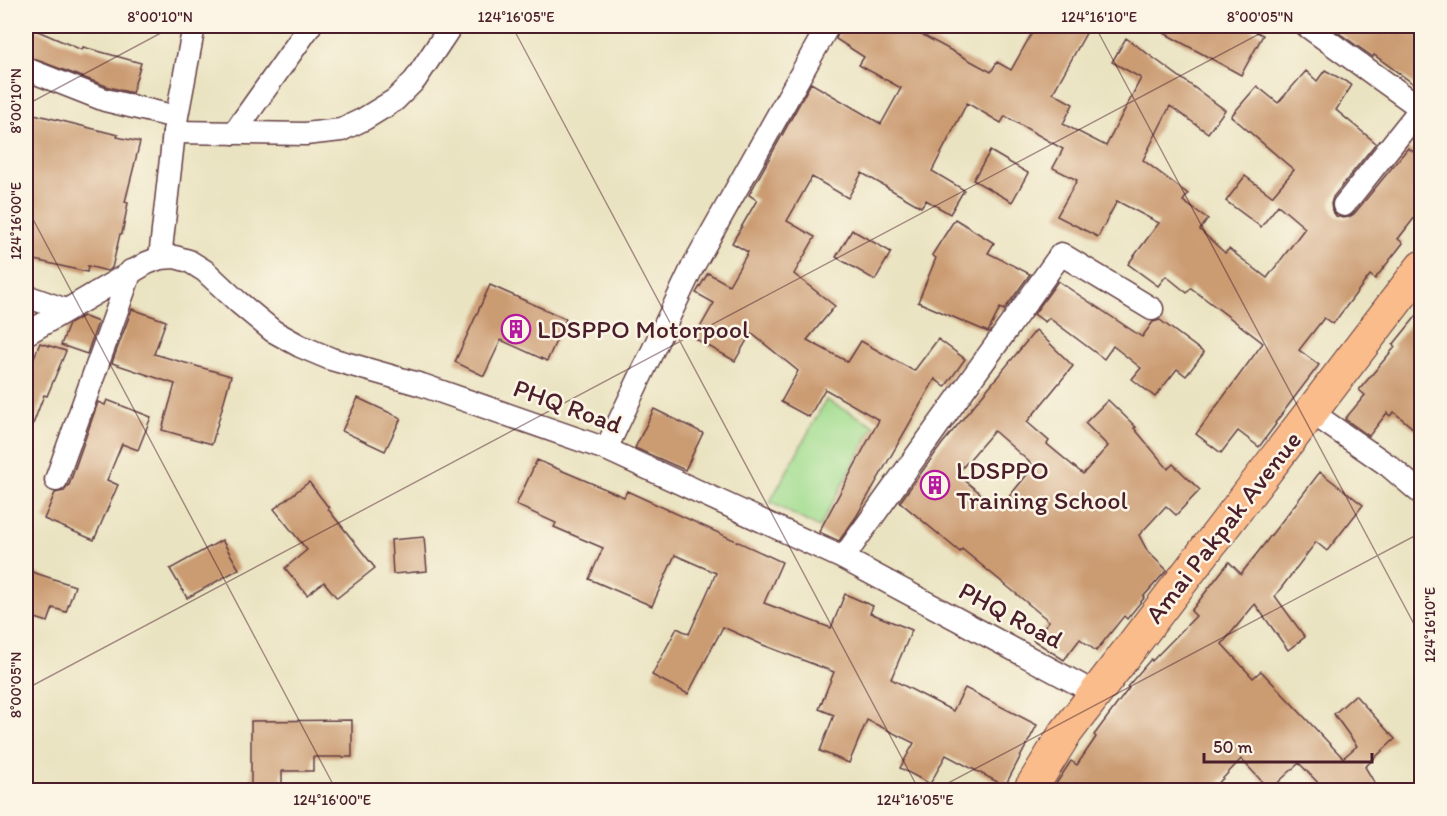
<svg xmlns="http://www.w3.org/2000/svg" width="1447" height="816" viewBox="0 0 1447 816" font-family="Itim,sans-serif">
  <rect width="100%" height="100%" fill="#fcf5e5"/>
  <filter id="ink" filterUnits="userSpaceOnUse"><feTurbulence type="fractalNoise" baseFrequency=".0167" numOctaves="2"/><feDisplacementMap in="SourceGraphic" scale="12" xChannelSelector="R" yChannelSelector="G"/><feConvolveMatrix kernelMatrix="1 2 1 2 8 2 1 2 1" color-interpolation-filters="sRGB"/></filter>
  <filter id="wash" filterUnits="userSpaceOnUse"><feTurbulence type="fractalNoise" baseFrequency=".008" numOctaves="4" result="noise"/><feDisplacementMap in="SourceGraphic" scale="24" xChannelSelector="R" yChannelSelector="G"/><feGaussianBlur stdDeviation="1.35" result="paint"/><feColorMatrix in="noise" values="0 0 0 0 0 0 0 0 0 0 0 0 0 0 0 0 0 1.4 0 .05"/><feComposite in="paint" operator="in"/></filter>
  <g filter="url(#wash)">
    <rect width="100%" height="100%" fill="#eae3c1"/>
    <!-- green -->
    <polygon fill="#a1dd90" stroke="#767e5e" stroke-width="1.5" points="826,400 874,425 819,528 770,502"/>
    <g id="blocks">
      <!-- building -->
      <g fill="#cb9b72" fill-rule="evenodd">
        <polygon points="26,26 82,50 83,47 141,63 132,93 109,87 26,56"/>
        <polygon points="841,26 906,26 991,72 997,62 1011,70 1036,26 1090,26 1053,93 1073,104 1063,124 1106,146 1141,78 1112,62 1126,38 1225,110 1208,133 1170,106 1143,160 1188,194 1183,201 1208,219 1200,230 1225,253 1229,249 1267,278 1305,228 1278,205 1261,227 1226,201 1245,176 1272,196 1294,170 1231,116 1257,86 1278,103 1306,71 1317,81 1325,70 1352,85 1336,110 1376,143 1333,197 1331,204 1332,210 1336,216 1343,218 1349,217 1354,214 1408,148 1422,158 1422,208 1398,239 1403,243 1375,279 1370,275 1333,324 1324,318 1299,350 1319,365 1275,423 1276,424 1259,447 1238,431 1221,453 1196,434 1263,343 1191,288 1187,293 1166,276 1158,286 1128,264 1159,223 1117,201 1098,237 1057,216 1077,180 1053,168 1063,149 1005,116 1001,123 967,103 932,171 964,190 950,214 926,200 921,207 862,173 848,198 812,177 787,221 815,237 794,274 835,306 807,340 848,362 861,341 914,371 938,339 965,359 945,387 935,379 856,517 839,541 819,532 879,420 825,389 809,417 781,402 798,371 751,333 735,361 694,338 714,303 696,293 708,273 729,285 748,252 732,243 757,200 749,195 811,83 881,124 901,88 859,65 864,57 836,39"/>
        <polygon points="1151,26 1245,26 1263,35 1241,75"/>
        <polygon points="1329,26 1422,26 1422,90 1374,55 1373,57"/>
        <polygon points="26,112 118,135 117,137 140,142 125,202 128,203 122,234 120,234 112,268 107,271 88,266 87,272 26,258"/>
        <polygon points="990,151 1028,173 1012,202 973,180"/>
        <polygon points="955,219 994,243 988,253 1030,274 1004,310 1000,308 988,332 918,302 936,258 932,255"/>
        <polygon points="852,230 891,252 875,280 836,257"/>
        <polygon points="1058,281 1142,337 1153,322 1160,320 1204,353 1186,376 1177,369 1155,397 1132,379 1141,368 1113,346 1104,359 1049,318 1045,322 1034,314"/>
        <polygon points="490,285 566,319 547,361 501,340 484,376 455,362"/>
        <polygon points="132,309 166,321 154,354 231,376 212,444 162,430 175,384 112,363"/>
        <polygon points="1422,309 1422,436 1394,412 1390,416 1387,413 1369,436 1345,419 1365,395 1359,390 1395,347 1393,345"/>
        <polygon points="83,316 98,322 87,354 61,345 69,324"/>
        <path d="M1036,330L1073,366L1027,422L1049,441L1047,444L1083,474L1108,446L1085,423L1108,400L1136,427L1134,428L1168,469L1173,464L1200,490L1176,515L1166,506L1139,535L1148,552L1167,570L1143,597L1144,598L1127,619L1124,616L1096,651L1080,639L1064,660L1033,640L1049,621L962,549L960,552L900,502L942,444ZM994,431L1034,466L999,509L957,474Z"/>
        <polygon points="40,343 66,351 47,396 44,395 27,440 26,440 26,377"/>
        <polygon points="358,398 401,418 385,451 342,431"/>
        <polygon points="107,400 151,417 138,450 122,444 107,480 118,485 94,540 44,519 55,493 64,491 69,485 98,402 105,405"/>
        <polygon points="654,409 703,433 685,470 635,448"/>
        <polygon points="537,460 624,497 627,491 782,562 764,603 831,628 845,594 873,606 870,613 912,630 891,679 953,711 965,688 1037,725 1005,786 946,755 930,784 900,768 914,743 867,720 849,763 820,751 834,715 819,709 834,672 763,645 723,627 688,694 652,675 677,628 689,634 716,573 675,555 652,606 589,579 603,548 554,527 556,523 516,505"/>
        <polygon points="1320,472 1363,505 1327,551 1316,542 1275,596 1305,637 1288,650 1255,604 1222,644 1253,678 1261,671 1343,758 1357,746 1334,714 1355,695 1395,739 1365,767 1379,790 1325,790 1299,763 1270,790 1241,759 1212,790 1052,790 1071,761 1077,765 1096,737 1094,735 1129,688 1127,687 1151,659 1152,661 1196,616 1191,611 1229,562 1241,574"/>
        <polygon points="309,482 329,508 328,509 375,568 337,598 324,582 307,595 285,568 307,550 274,509"/>
        <polygon points="424,537 427,571 393,574 391,540"/>
        <polygon points="222,540 239,569 187,598 170,569"/>
        <polygon points="26,570 75,586 66,612 53,608 48,622 26,615"/>
        <polygon points="352,720 352,757 313,757 313,771 282,771 282,790 251,790 251,721"/>
      </g>
    </g>
  </g>
  <g filter="url(#ink)">
    <use href="#blocks" fill-opacity="0" stroke="#623c42" stroke-width="1.5"/>
    <g fill="none" stroke-linecap="round" stroke-linejoin="round">
      <!-- street casing -->
      <g stroke="#623c42" stroke-width="25">
        <g id="street">
          <polyline points="1307,26 1422,109"/>
          <polyline points="26,69 105,100 176,117"/>
          <polyline points="174,132 305,134 341,130 364,119 395,100 415,80 451,26"/>
          <polyline points="234,133 310,26"/>
          <polyline points="1344,205 1421,108"/>
          <polyline points="160,258 174,132 194,26"/>
          <polyline points="26,296 66,310"/>
          <polyline points="26,334 147,263 160,258 175,257 189,261 205,271 238,302 273,331 300,346 331,359 422,385 606,449 843,558 1095,693"/>
          <polyline points="1311,412 1389,466 1422,494"/>
          <polyline points="606,449 692,268 828,26"/>
          <polyline points="56,480 131,271"/>
          <polyline points="843,558 1061,254 1152,309"/>
        </g>
      </g>
      <!-- highway casing -->
      <g stroke="#623c42" stroke-width="35">
        <polyline id="highway" points="1030,790 1064,735 1422,267"/>
      </g>
      <!-- street -->
      <use href="#street" stroke="#fff" stroke-width="22"/>
      <!-- highway -->
      <use href="#highway" stroke="#fabc8b" stroke-width="33"/>
    </g>
  </g>
  <!-- ticks -->
  <path fill="none" stroke="#4a1f2b" stroke-width="1.5" stroke-opacity="0.45" d="M512,26L919,790M1095,26L1422,639M26,105L174,26M26,206L336,790M26,689L1274,26M935,790L1422,532"/>
  <!-- icons -->
  <defs>
    <g id="building-ring" transform="scale(1.5)"><circle r="9.5" fill="#fcf5e5" stroke="#b5179e" stroke-width="1.5"/><path d="M-4-6H4V6H1V3H-1V6H-4ZM-2.5-4.3h1.7v1.8h-1.7ZM.8-4.3h1.7v1.8H.8ZM-2.5-1h1.7V.8h-1.7ZM.8-1h1.7V.8H.8Z" fill="#b5179e"/></g>
  </defs>
  <g fill-rule="evenodd">
    <use href="#building-ring" x="516" y="329"/>
    <use href="#building-ring" x="935" y="485"/>
  </g>
  <g text-anchor="middle" stroke-width="5" stroke-linejoin="round" paint-order="stroke">
    <!-- poi labels -->
    <g font-size="26" fill="#4a1f2b" stroke="#fcf5e5" text-anchor="start">
      <text x="537" y="338">LDSPPO Motorpool</text>
      <text x="956" y="479">LDSPPO<tspan x="956" dy="30">Training School</tspan></text>
    </g>
    <!-- street labels -->
    <g font-size="26" fill="#4a1f2b" stroke="#fcf5e5">
      <text transform="translate(568 406) rotate(20)" y="9">PHQ Road</text>
      <text transform="translate(1223 527) rotate(-52)" y="9">Amai Pakpak Avenue</text>
      <text transform="translate(1011 615) rotate(28)" y="9">PHQ Road</text>
    </g>
  </g>
  <!-- margin -->
  <rect width="1447" height="816" fill="none" stroke="#fcf5e5" stroke-width="66"/>
  <!-- scale -->
  <path d="M1204 753v9h168v-9" fill="none" stroke="#4a1f2b" stroke-width="3"/>
  <text x="1213" y="753" font-size="18" fill="#4a1f2b" stroke="#fcf5e5" stroke-width="4.5" paint-order="stroke">50 m</text>
  <rect x="33" y="33" width="1381" height="750" fill="none" stroke="#4a1f2b" stroke-width="2"/>
  <g font-size="15" text-anchor="middle" fill="#4a1f2b">
    <text x="160" y="22">8°00'10"N</text>
    <text x="516" y="22">124°16'05"E</text>
    <text x="1099" y="22">124°16'10"E</text>
    <text x="1260" y="22">8°00'05"N</text>
    <text transform="translate(16 101) rotate(-90)" y="5">8°00'10"N</text>
    <text transform="translate(16 221) rotate(-90)" y="5">124°16'00"E</text>
    <text transform="translate(1430 625) rotate(-90)" y="5">124°16'10"E</text>
    <text transform="translate(16 685) rotate(-90)" y="5">8°00'05"N</text>
    <text x="332" y="805">124°16'00"E</text>
    <text x="915" y="805">124°16'05"E</text>
  </g>
</svg>
